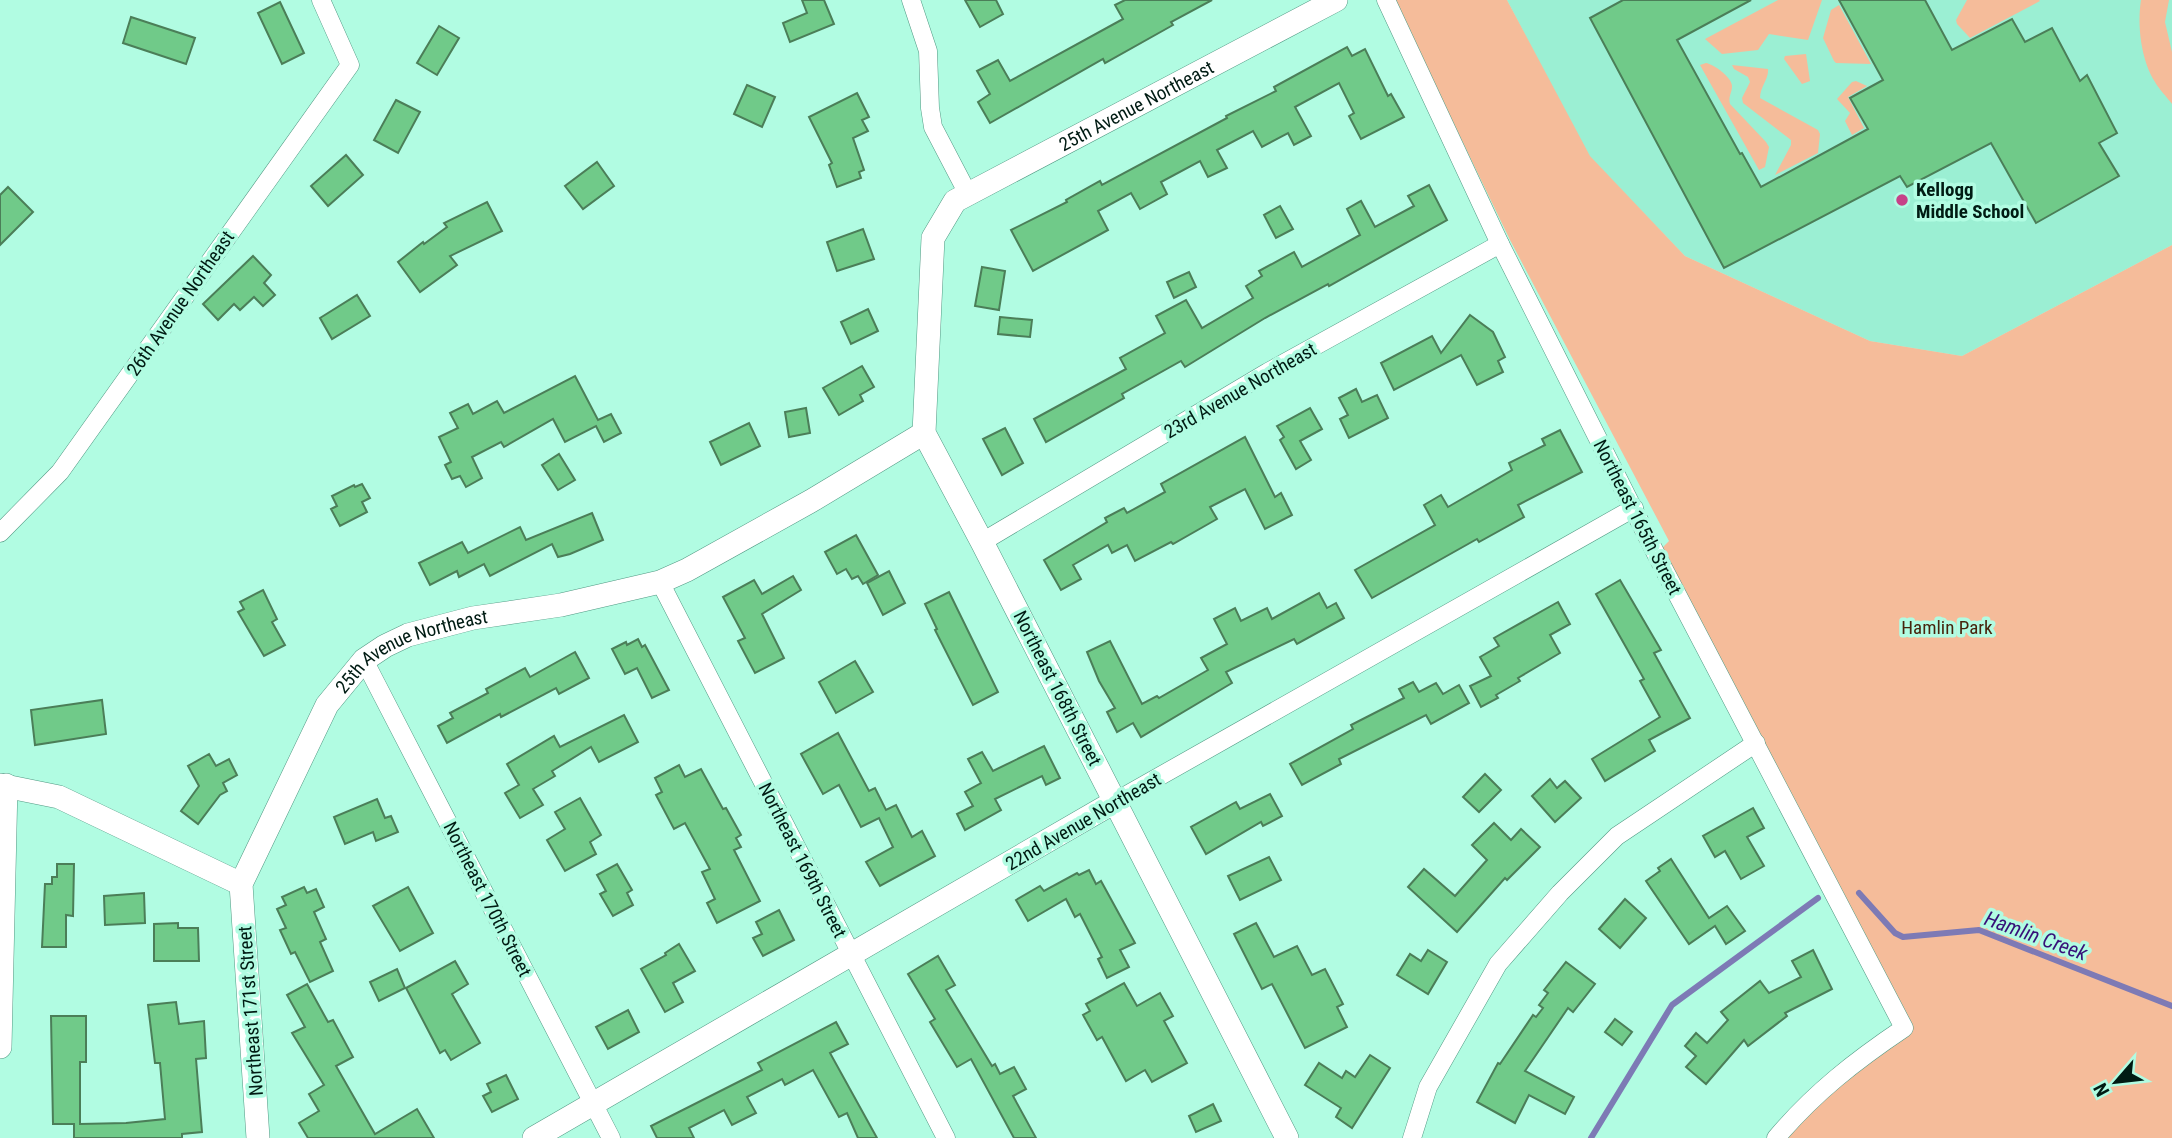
<svg xmlns="http://www.w3.org/2000/svg" width="2172" height="1138" viewBox="0 0 2172 1138" font-family="'Roboto Condensed',sans-serif">
  <rect width="100%" height="100%" fill="#b1fce2"/>
  <!-- built -->
  <polygon fill="#9befd3" points="1507,0 2172,0 2172,245 1962,356 1870,341 1685,256 1587,154"/>
  <!-- green -->
  <g fill="#f5bc9a">
    <polygon points="1394,0 1507,0 1590,156 1685,256 1870,341 1962,356 2172,245 2172,1138 1774,1138 1902,1024 1656,554 1669,541 1510,240"/>
    <polygon points="1778,0 1822,0 1808,40 1769,34 1758,50 1722,54 1705,39"/>
    <polygon points="1967,0 2039,0 2040,1 1970,38 1957,24 1956,20"/>
    <path d="M2141,0H2169L2165,22L2172,52V104C2166,96 2159,89 2155,82C2141,60 2137,25 2141,0Z"/>
    <polygon points="1839,5 1871,64 1836,63 1834,61 1823,38 1831,10"/>
    <polygon points="1806,54 1810,81 1802,84 1784,59 1785,56"/>
    <path d="M1706,63C1713,64 1732,77 1732,86C1732,93 1728,96 1730,104L1766,142L1769,147L1765,167L1759,170L1700,65Z"/>
    <path d="M1732,65L1768,69C1769,79 1760,87 1760,98L1818,130L1820,134L1818,153L1775,175L1791,145V140L1743,103L1742,98L1750,82L1748,77L1734,69Z"/>
    <polygon points="1856,81 1867,86 1848,97 1864,128 1852,135 1845,121 1850,113 1837,99 1852,82"/>
  </g>
  <g fill="none" stroke-linecap="round" stroke-linejoin="round">
    <!-- stream -->
    <g stroke="#7d7ab5" stroke-width="6">
      <polyline points="1859,893 1895,933 1903,937 1979,930 2172,1006"/>
      <polyline points="1591,1138 1672,1005 1818,898"/>
    </g>
  </g>
  <!-- building -->
  <g fill="#70ca89" stroke="#4b7e58" stroke-width="2">
    <polygon points="802,0 824,0 834,24 790,42 783,23 807,13"/>
    <polygon points="965,0 996,0 1003,14 980,27"/>
    <polygon points="1125,0 1212,0 1171,22 1173,25 1105,63 1103,59 990,123 978,102 990,94 977,71 998,60 1010,81 1123,19 1115,5"/>
    <polygon points="1623,0 1751,0 1677,40 1740,154 1742,153 1761,187 1868,129 1850,98 1883,80 1839,0 1925,0 1952,50 2012,19 2025,42 2052,28 2080,81 2087,75 2117,133 2099,143 2119,176 2036,223 1991,143 1907,187 1900,176 1724,268 1590,18"/>
    <polygon points="280,2 304,53 282,64 258,13"/>
    <polygon points="131,17 195,38 186,64 123,43"/>
    <polygon points="439,26 459,38 437,75 417,63"/>
    <polygon points="1347,47 1352,56 1365,49 1388,96 1391,94 1404,117 1361,139 1349,116 1354,113 1339,83 1295,107 1311,136 1294,145 1288,133 1262,147 1253,131 1217,150 1227,168 1208,177 1200,161 1161,182 1167,194 1140,209 1131,193 1098,211 1108,230 1033,271 1011,230 1067,202 1066,200 1100,181 1102,185 1227,118 1226,116 1276,91 1274,87"/>
    <polygon points="747,85 775,97 762,127 734,114"/>
    <polygon points="857,93 869,117 862,120 868,131 853,138 864,170 859,172 861,178 837,187 829,165 832,163 809,117"/>
    <polygon points="396,100 420,112 398,153 374,140"/>
    <polygon points="346,155 363,175 328,206 311,186"/>
    <polygon points="597,162 614,186 583,209 565,186"/>
    <polygon points="1429,185 1447,220 1329,286 1328,284 1265,318 1185,367 1181,361 1122,394 1124,398 1046,442 1034,419 1126,369 1120,358 1165,333 1156,316 1186,300 1202,328 1253,298 1246,286 1262,276 1259,271 1294,252 1302,267 1360,235 1347,209 1361,201 1375,227 1414,206 1408,196"/>
    <polygon points="8,187 33,212 0,245 0,195"/>
    <polygon points="487,202 502,231 450,256 457,265 420,292 398,262 423,242 424,244 447,227 444,223"/>
    <polygon points="1280,206 1293,229 1276,238 1264,215"/>
    <polygon points="863,229 874,259 837,271 827,242"/>
    <polygon points="253,256 271,275 264,283 275,295 263,306 254,297 240,310 234,304 218,320 203,304"/>
    <polygon points="982,267 1005,271 999,310 975,306"/>
    <polygon points="1189,272 1196,287 1174,298 1167,282"/>
    <polygon points="357,295 370,316 332,339 320,318"/>
    <polygon points="868,309 878,331 851,344 841,322"/>
    <polygon points="1470,315 1493,332 1505,357 1498,361 1503,372 1477,385 1461,355 1394,390 1381,363 1432,336 1441,353"/>
    <polygon points="1000,317 1032,320 1030,337 998,334"/>
    <polygon points="862,366 874,387 860,395 863,401 839,415 823,388"/>
    <polygon points="575,376 598,420 611,414 621,433 604,442 596,426 565,442 553,419 504,447 501,442 472,457 482,478 466,487 460,476 452,479 445,465 451,462 439,437 458,428 450,413 468,404 473,414 497,401 504,413"/>
    <polygon points="1356,389 1362,402 1377,395 1388,418 1349,438 1340,419 1348,415 1339,398"/>
    <polygon points="806,408 810,433 789,437 785,412"/>
    <polygon points="1310,408 1322,429 1300,441 1311,460 1296,469 1280,440 1284,437 1277,426"/>
    <polygon points="749,423 760,446 721,465 710,442"/>
    <polygon points="1005,428 1023,463 1002,475 983,439"/>
    <polygon points="1560,430 1582,472 1518,505 1524,517 1479,542 1477,539 1372,598 1355,570 1435,525 1424,505 1441,495 1448,507 1512,470 1509,463 1545,445 1542,439"/>
    <polygon points="1245,437 1275,497 1281,493 1292,515 1265,529 1245,489 1210,507 1217,519 1173,544 1171,542 1135,561 1127,545 1112,553 1108,545 1073,565 1081,579 1061,590 1044,560 1107,522 1105,518 1124,508 1127,513 1165,492 1161,484"/>
    <polygon points="559,454 575,480 558,490 542,465"/>
    <polygon points="362,484 370,498 362,502 367,512 340,526 331,509 337,506 332,496 354,485 355,487"/>
    <polygon points="592,513 603,540 570,554 558,557 552,544 490,576 484,564 459,577 457,571 430,585 419,563 462,542 468,553 520,527 526,540"/>
    <polygon points="856,535 878,575 863,584 858,576 852,579 846,569 837,574 825,552"/>
    <polygon points="889,571 905,603 883,615 867,583"/>
    <polygon points="793,576 801,590 762,614 784,658 755,673 738,641 745,638 723,597 754,580 762,594"/>
    <polygon points="1620,580 1661,650 1654,653 1690,718 1649,740 1655,751 1605,781 1592,759 1660,717 1640,681 1644,679 1596,594"/>
    <polygon points="263,590 277,619 272,622 285,645 264,656 238,612 244,609 240,602"/>
    <polygon points="949,592 998,692 973,705 935,630 937,629 925,604"/>
    <polygon points="1319,593 1327,608 1336,603 1344,618 1297,644 1294,639 1226,672 1232,683 1141,737 1133,723 1117,732 1107,712 1115,708 1099,681 1087,652 1110,641 1142,704 1157,696 1159,698 1208,670 1201,658 1227,644 1214,619 1235,608 1241,621 1267,608 1272,619"/>
    <polygon points="1558,602 1570,624 1550,635 1560,653 1518,678 1520,681 1496,695 1498,698 1481,707 1470,686 1491,676 1480,657 1499,646 1494,638"/>
    <polygon points="638,639 642,647 645,645 669,690 652,698 637,668 625,674 612,649 626,642 627,645"/>
    <polygon points="575,652 589,678 559,694 556,688 501,717 500,714 447,743 438,726 453,718 450,713 488,693 486,689 525,668 530,677"/>
    <polygon points="855,661 873,692 836,713 819,682"/>
    <polygon points="1413,682 1419,692 1436,683 1443,694 1459,685 1469,703 1431,724 1426,715 1339,759 1341,764 1302,785 1290,764 1353,729 1351,725 1404,698 1399,689"/>
    <polygon points="102,700 106,734 35,745 31,710"/>
    <polygon points="624,715 638,742 599,762 591,747 552,771 555,776 533,789 543,805 520,818 505,793 519,785 507,764 554,736 560,747"/>
    <polygon points="838,733 869,791 875,788 886,810 896,805 912,837 922,831 935,856 880,886 866,862 893,847 879,818 861,827 839,785 823,794 801,754"/>
    <polygon points="1044,746 1060,778 1046,785 1042,776 995,799 1001,810 965,830 957,814 973,806 965,792 981,783 968,759 982,752 993,771"/>
    <polygon points="209,754 216,766 229,759 237,775 223,783 227,791 220,795 198,824 181,811 199,786 188,766"/>
    <polygon points="679,765 685,777 701,769 723,809 726,808 741,835 736,838 741,847 734,850 760,901 717,923 707,903 715,899 702,872 710,869 685,823 674,829 656,795 662,792 655,778"/>
    <polygon points="1485,774 1501,790 1479,812 1463,797"/>
    <polygon points="1550,779 1557,788 1565,781 1581,798 1555,822 1532,796"/>
    <polygon points="1270,794 1282,816 1263,826 1261,822 1206,854 1191,827 1236,802 1240,809"/>
    <polygon points="580,798 601,835 590,842 596,854 565,871 547,840 565,829 555,812"/>
    <polygon points="377,799 385,818 391,816 398,832 376,841 373,832 345,844 334,817"/>
    <polygon points="1753,808 1764,828 1747,837 1764,866 1741,879 1725,851 1715,857 1703,836"/>
    <polygon points="1494,823 1511,840 1521,829 1540,847 1507,880 1505,878 1457,932 1408,887 1424,869 1455,896 1487,860 1472,845"/>
    <polygon points="1269,857 1281,880 1240,900 1228,876"/>
    <polygon points="1671,859 1709,918 1727,906 1745,931 1726,944 1715,926 1689,944 1646,881 1660,871 1658,868"/>
    <polygon points="57,864 74,864 73,916 66,915 66,947 42,947 45,884 52,884 52,877 57,877"/>
    <polygon points="617,864 632,890 627,893 633,905 613,916 600,894 606,891 597,875"/>
    <polygon points="1089,870 1096,884 1101,881 1135,943 1120,950 1129,967 1107,978 1098,959 1102,957 1080,914 1075,917 1066,899 1028,921 1016,900 1040,886 1044,891 1077,873 1079,875"/>
    <polygon points="304,887 307,893 316,889 324,907 314,912 326,939 320,942 333,971 310,982 295,952 291,954 280,930 286,928 277,909 286,905 282,897"/>
    <polygon points="408,887 433,933 400,951 373,906"/>
    <polygon points="144,893 145,923 105,925 104,896"/>
    <polygon points="1625,899 1646,918 1620,948 1599,929"/>
    <polygon points="779,910 794,940 763,956 753,938 762,934 756,922"/>
    <polygon points="178,923 178,928 198,928 199,961 154,961 154,924"/>
    <polygon points="1256,923 1274,957 1297,946 1312,975 1325,969 1343,1004 1337,1007 1347,1027 1305,1048 1272,984 1262,989 1234,934"/>
    <polygon points="679,944 695,971 673,983 683,1002 665,1012 641,969 666,955 665,953"/>
    <polygon points="1428,950 1447,962 1428,994 1397,975 1410,954 1421,961"/>
    <polygon points="1813,950 1832,989 1785,1013 1787,1016 1748,1046 1744,1040 1706,1084 1686,1067 1696,1056 1685,1046 1696,1033 1707,1043 1728,1020 1721,1012 1760,981 1769,993 1801,977 1792,961"/>
    <polygon points="938,956 955,985 946,990 992,1066 995,1064 1000,1074 1014,1067 1026,1089 1013,1096 1036,1138 1014,1138 971,1059 957,1067 930,1022 935,1019 908,974"/>
    <polygon points="455,961 468,984 452,994 480,1043 451,1060 445,1050 440,1053 406,988"/>
    <polygon points="1566,962 1595,984 1573,1012 1568,1008 1525,1071 1574,1097 1565,1114 1529,1095 1515,1123 1477,1102 1498,1063 1500,1064 1533,1015 1536,1017 1543,1008 1539,1005 1548,993 1544,990"/>
    <polygon points="397,969 405,988 379,1001 370,982"/>
    <polygon points="1124,983 1137,1006 1160,993 1173,1016 1164,1021 1187,1063 1152,1082 1145,1070 1126,1081 1102,1037 1097,1040 1083,1015 1090,1011 1086,1004"/>
    <polygon points="307,984 328,1022 333,1020 353,1057 336,1066 375,1134 417,1109 434,1138 308,1138 299,1123 319,1111 309,1094 324,1085 292,1033 305,1027 287,995"/>
    <polygon points="176,1002 179,1024 204,1021 206,1058 196,1059 202,1132 182,1134 182,1138 74,1138 74,1124 53,1124 51,1016 86,1016 86,1062 80,1062 80,1124 126,1123 165,1119 160,1063 155,1063 148,1005"/>
    <polygon points="628,1010 639,1032 608,1049 596,1027"/>
    <polygon points="1615,1019 1632,1032 1622,1045 1605,1032"/>
    <polygon points="836,1022 848,1044 830,1053 877,1138 858,1138 847,1113 839,1117 813,1070 785,1085 782,1079 747,1097 756,1113 732,1125 724,1110 689,1128 694,1138 657,1138 651,1126 762,1070 758,1063"/>
    <polygon points="1370,1055 1390,1068 1352,1128 1336,1117 1341,1108 1305,1085 1319,1063 1342,1078 1346,1071 1355,1077"/>
    <polygon points="506,1075 518,1099 492,1112 483,1096 491,1092 487,1084"/>
    <polygon points="1213,1104 1221,1121 1196,1132 1189,1116"/>
  </g>
  <g fill="none" stroke-linecap="round" stroke-linejoin="round">
    <!-- minor casing -->
    <g stroke="#519983" stroke-width="19">
      <g id="minor">
        <polyline points="911,0 928,51 930,108 933,127 968,194"/>
        <path d="M1386,0L1500,244L1656,554L1904,1028C1855,1061 1814,1093 1776,1138"/>
        <polyline points="0,533 60,472 350,65 321,0"/>
        <polyline points="982,542 1268,372 1500,244"/>
        <polyline points="660,582 946,1138"/>
        <polyline points="364,660 611,1138"/>
        <polyline points="1116,801 1634,508"/>
        <polyline points="1412,1138 1428,1087 1498,964 1560,893 1617,836 1756,743"/>
      </g>
    </g>
    <!-- tertiary casing -->
    <g stroke="#519983" stroke-width="24">
      <g id="tertiary">
        <polyline points="0,785 59,797 241,884"/>
        <polyline points="0,1047 6,785"/>
        <path id="s1" d="M258,1138L241,884L327,705L364,660L385,646L408,635L473,618L561,605L660,582L687,570L811,501L924,433"/>
        <polyline points="534,1138 1116,801"/>
        <path id="s2" d="M1287,1138L982,542L924,433L933,238L955,201L1336,0"/>
      </g>
    </g>
    <!-- minor -->
    <use href="#minor" stroke="#fff" stroke-width="18"/>
    <!-- tertiary -->
    <use href="#tertiary" stroke="#fff" stroke-width="23"/>
  </g>
  <!-- markers -->
  <circle fill="#c64288" stroke="#b1fce2" stroke-width="2.5" cx="1902" cy="200" r="7"/>
  <g text-anchor="middle" stroke-width="7" stroke-linejoin="round" paint-order="stroke">
    <!-- street labels -->
    <g font-size="19" fill="#001b13" stroke="#b1fce2">
      <text dy="7" stroke="none"><textPath href="#s2" startOffset="1236">25th Avenue Northeast</textPath></text>
      <text transform="translate(180 303) rotate(-55)" y="7">26th Avenue Northeast</text>
      <text transform="translate(1240 390) rotate(-30)" y="7">23rd Avenue Northeast</text>
      <text transform="translate(1638 517) rotate(63)" y="7">Northeast 165th Street</text>
      <text dy="7" stroke="none"><textPath href="#s1" startOffset="558">25th Avenue Northeast</textPath></text>
      <text transform="translate(1058 688) rotate(63)" y="7">Northeast 168th Street</text>
      <text transform="translate(1083 821) rotate(-30)" y="7">22nd Avenue Northeast</text>
      <text transform="translate(803 860) rotate(63)" y="7">Northeast 169th Street</text>
      <text transform="translate(488 899) rotate(63)" y="7">Northeast 170th Street</text>
      <text transform="translate(250 1011) rotate(-94)" y="7">Northeast 171st Street</text>
    </g>
    <!-- poi labels -->
    <g font-size="19" font-weight="bold" fill="#001b13" stroke="#b1fce2" text-anchor="start">
      <text x="1916" y="196">Kellogg<tspan x="1916" dy="22">Middle School</tspan></text>
    </g>
    <!-- park labels -->
    <g font-size="19" fill="#47240d" stroke="#b1fce2">
      <text x="1947" y="634">Hamlin Park</text>
    </g>
    <!-- water labels -->
    <g font-size="21" font-style="italic" fill="#371078" stroke="#b1fce2">
      <text transform="translate(2036 936) rotate(20)" y="7">Hamlin Creek</text>
    </g>
  </g>
  <!-- north arrow -->
  <g transform="translate(2116 1082) rotate(242)" stroke="#b1fce2" stroke-width="5" paint-order="stroke">
  <path d="M0-5L12 26L0 18L-12 26Z" fill="#001b13"/>
  <text y="-10" font-size="19" font-weight="bold" text-anchor="middle" fill="#001b13">N</text>
  </g>
</svg>
